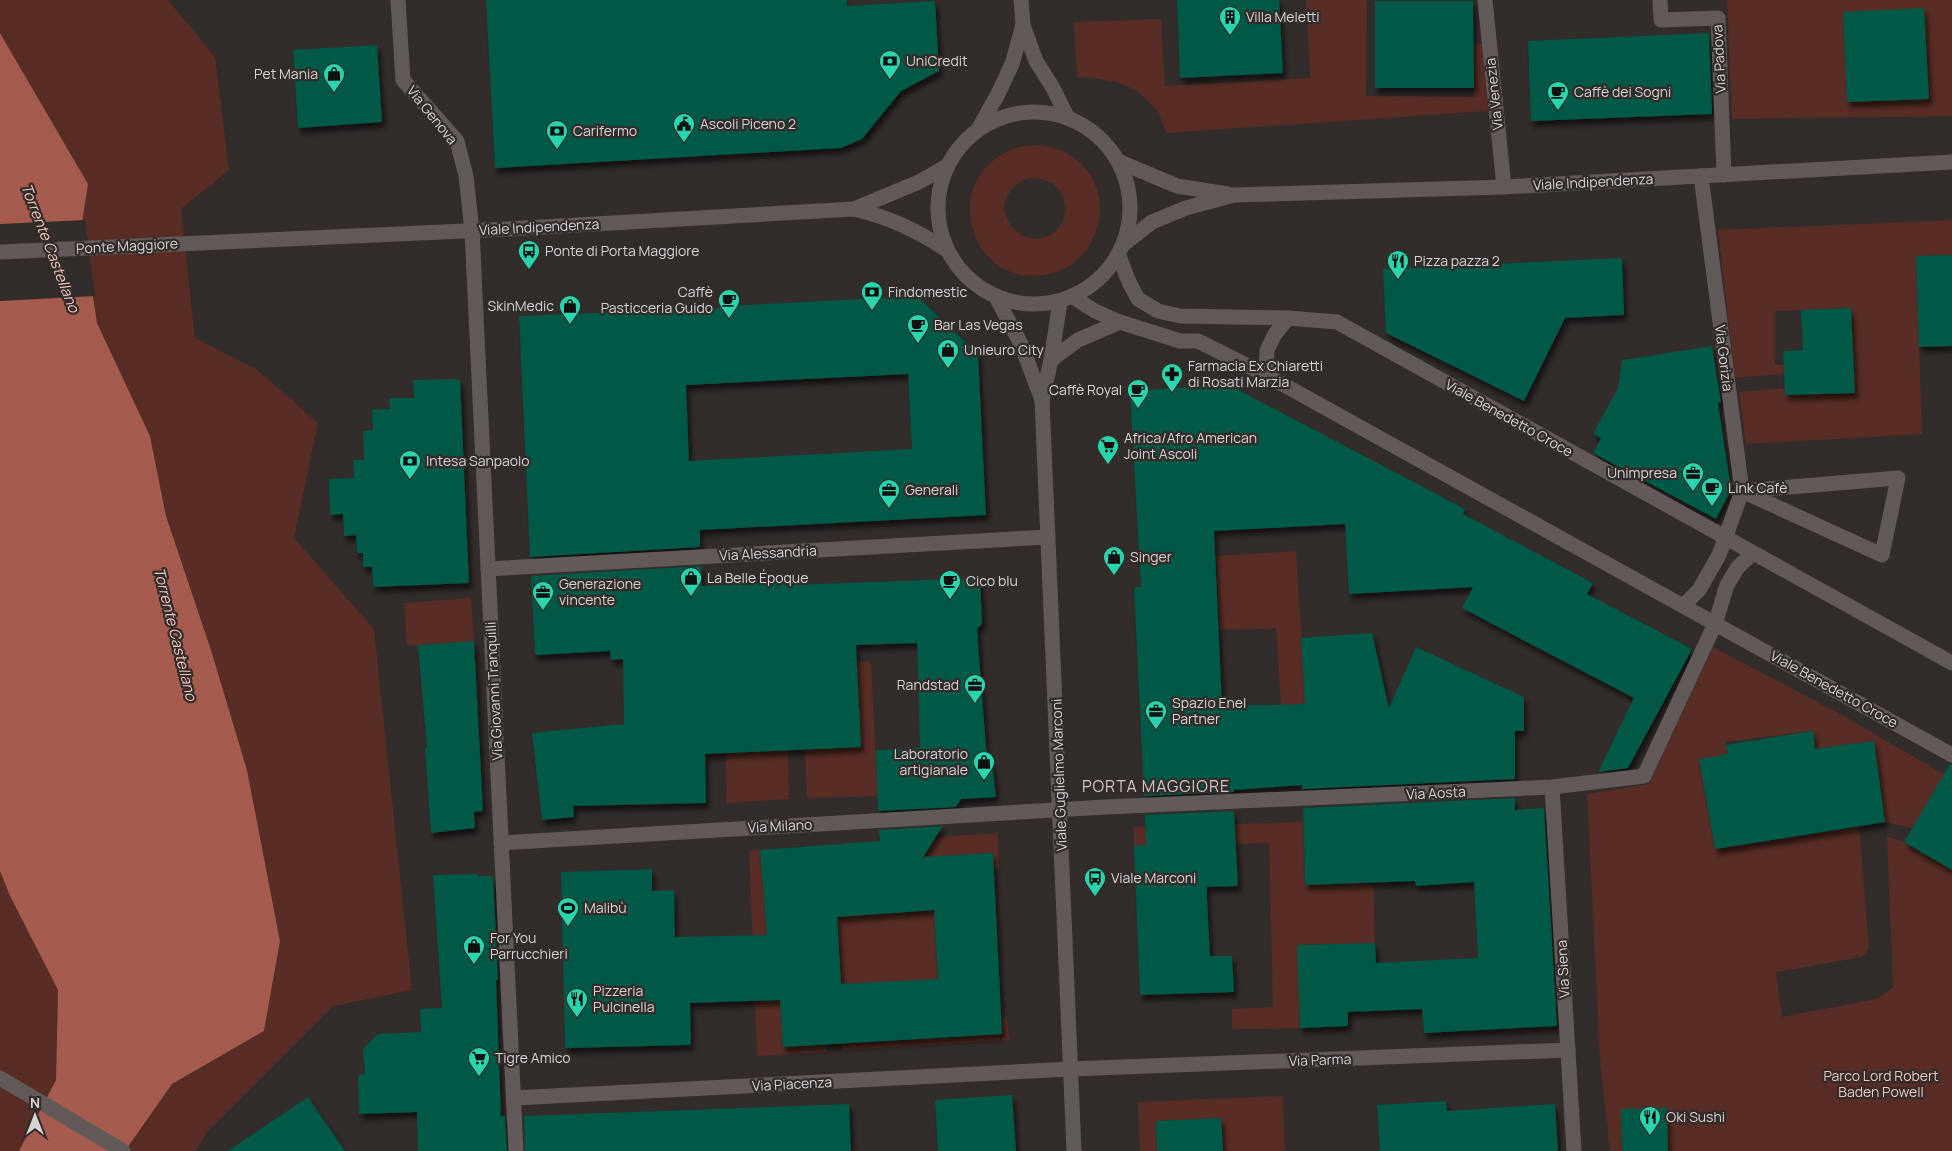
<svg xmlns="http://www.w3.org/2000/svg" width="1952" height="1151" viewBox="0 0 1952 1151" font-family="Manrope,sans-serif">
  <defs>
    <filter id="shadow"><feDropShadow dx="3" dy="5.5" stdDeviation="2.5" flood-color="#0009"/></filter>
  </defs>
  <rect width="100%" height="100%" fill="#322c2a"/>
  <!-- green -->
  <g fill="#582d25" fill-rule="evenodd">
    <polygon points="0,0 168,0 215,57 229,170 181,209 195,338 256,369 318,423 294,538 374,629 412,990 333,1006 207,1132 196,1151 125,1151 172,1084 264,1031 280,941 247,770 211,650 166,516 150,436 97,323 82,223 88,184 0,33"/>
    <polygon points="1306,0 1367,0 1366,96 1474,97 1474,43 1482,44 1488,111 1166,133 1158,111 1137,91 1117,82 1094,78 1077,77 1074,22 1161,19 1165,86 1310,78"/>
    <polygon points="1727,0 1952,0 1952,116 1732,119"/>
    <path d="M1042,145C1049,147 1057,148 1063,151C1104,172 1111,219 1084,253C1075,264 1063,271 1049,274C967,292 936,172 1019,147C1026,145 1034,146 1042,145ZM1029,178C1082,177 1073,245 1030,238C1021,236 1013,230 1009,222C997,203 1011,184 1029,178Z"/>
    <polygon points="1952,220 1952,255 1916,256 1922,434 1746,444 1739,392 1785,388 1786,395 1854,392 1851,308 1775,311 1775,365 1784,365 1784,374 1735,378 1718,230"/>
    <polygon points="1296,551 1311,783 1286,783 1276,628 1219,630 1216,556"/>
    <polygon points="471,598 474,641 407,646 404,603"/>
    <polygon points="1713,647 1842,715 1952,779 1912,828 1885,822 1874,741 1815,749 1812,731 1725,742 1728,754 1699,760 1715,848 1859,826 1869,948 1862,957 1776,972 1782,1017 1877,999 1893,987 1887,836 1904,842 1952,870 1952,1151 1610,1151 1600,1059 1587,794 1649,784"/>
    <polygon points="843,661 871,662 878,796 807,798 805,750 861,747 788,750 789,799 727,803 723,665"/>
    <polygon points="1303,822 1305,885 1373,883 1375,943 1298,945 1300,1028 1232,1029 1232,1009 1273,1007 1269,843 1134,846 1134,827"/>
    <polygon points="998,833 999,868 993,868 992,853 931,857 941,1038 1002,1034 1002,1018 1007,1018 1009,1040 842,1050 841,1044 912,1040 909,981 841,984 778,955 783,1047 826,1045 827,1052 757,1056 749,851 760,850 766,922 906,839"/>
    <polygon points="0,871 10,896 58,990 56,1080 19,1151 0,1151"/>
    <polygon points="1283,1096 1285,1151 1223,1151 1221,1118 1156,1121 1157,1151 1140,1151 1138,1102"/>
  </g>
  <!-- water -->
  <polygon fill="#a55b4d" points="0,33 88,184 82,223 97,323 150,436 166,516 211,650 247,770 280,941 264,1031 172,1084 125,1151 19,1151 56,1080 58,990 10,896 0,871"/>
  <!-- pier -->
  <polygon fill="#322c2a" points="85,220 95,296 0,301 0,224"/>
  <!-- building -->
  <g fill="#005846" fill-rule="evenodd" filter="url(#shadow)">
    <polygon points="486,0 847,0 847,6 935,1 939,71 901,91 862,139 841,148 495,168"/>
    <polygon points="1177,0 1279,0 1283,73 1180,78"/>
    <polygon points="1375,1 1473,1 1474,88 1375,88"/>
    <polygon points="1924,8 1929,99 1847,102 1843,12"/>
    <polygon points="1709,33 1712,114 1531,121 1528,41"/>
    <polygon points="377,45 382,122 298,128 293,50"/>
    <polygon points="1952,255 1952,346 1919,347 1916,256"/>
    <polygon points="1622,258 1624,315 1565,318 1524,401 1386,333 1383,269"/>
    <path d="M917,296L978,354L986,515L700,530V547L530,557L519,316L726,308V306ZM908,374L912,449L689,461L686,385Z"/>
    <polygon points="1851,308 1855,393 1785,395 1783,351 1803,350 1801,310"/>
    <polygon points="1712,346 1721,402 1718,403 1731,490 1716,519 1593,453 1601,438 1593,434 1618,388 1622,360"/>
    <polygon points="460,379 469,583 373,587 372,567 363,567 363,553 357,553 356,535 344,536 343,514 330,515 329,479 354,478 353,460 364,460 363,431 373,430 372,410 390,409 389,398 414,398 413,380"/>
    <polygon points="1229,385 1465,509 1463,514 1593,583 1587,594 1692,649 1628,768 1598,772 1634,698 1462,608 1473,587 1349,594 1345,524 1214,531 1222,706 1305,704 1301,638 1372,633 1389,708 1416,647 1524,697 1524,731 1515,731 1515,779 1302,789 1302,785 1234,790 1234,792 1144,796 1134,587 1141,587 1130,391"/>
    <polygon points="701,566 702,586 790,581 790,585 980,578 982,624 977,629 986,748 993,770 996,797 961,799 956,807 878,811 876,750 920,748 917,643 856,645 861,747 705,754 706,803 573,806 574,817 542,820 532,733 624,724 623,659 611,660 610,651 535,655 531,576"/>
    <polygon points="474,641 483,811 474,812 475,828 431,833 425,748 427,748 418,645"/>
    <polygon points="1813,731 1815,749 1874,741 1885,822 1715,849 1699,759 1728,754 1726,745"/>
    <polygon points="1950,764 1952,764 1952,870 1904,842"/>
    <polygon points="1515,798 1515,810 1544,808 1557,1026 1424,1033 1422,1009 1348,1012 1348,1026 1300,1028 1297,945 1375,943 1376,963 1478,958 1474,882 1416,886 1415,881 1305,885 1303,808"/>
    <polygon points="1234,811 1238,886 1207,887 1207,899 1210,956 1232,956 1234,992 1140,995 1134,846 1146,845 1145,815"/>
    <path d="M943,826L923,857L993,853L1002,1034L783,1047L780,1000L690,1003L691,1045L565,1048L561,872L652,869V891L674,890L675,937L767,935L760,850L880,841L879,830ZM934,910L938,979L841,984L837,917Z"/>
    <polygon points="478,874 478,876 493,876 498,980 496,980 501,1116 505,1116 507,1151 418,1151 417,1112 359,1114 358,1075 365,1074 363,1049 378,1034 421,1032 420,1009 442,1008 433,875"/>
    <polygon points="1012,1095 1016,1151 938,1151 935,1100"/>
    <polygon points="308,1097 345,1151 228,1151"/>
    <polygon points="1446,1101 1447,1111 1555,1104 1558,1151 1380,1151 1377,1105"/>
    <polygon points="849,1104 851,1151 525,1151 524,1116"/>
    <polygon points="1667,1108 1668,1151 1622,1151 1621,1109"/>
    <polygon points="1221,1118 1223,1151 1157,1151 1156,1121"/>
  </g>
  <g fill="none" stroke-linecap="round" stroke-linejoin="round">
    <!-- street -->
    <g stroke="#615a58" stroke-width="15">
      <polyline points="398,0 403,80 457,141 466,176 472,231 516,1151"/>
      <polyline points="1021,0 1023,25 1036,61 1053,88 1067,116"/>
      <polyline points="1485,0 1504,187"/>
      <polyline points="1660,0 1661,20 1718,18 1724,175"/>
      <polyline points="979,128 998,94 1012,64 1023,25"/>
      <polyline points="1119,256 1129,282 1138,299 1158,311 1180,316 1288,318 1337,322 1952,663"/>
      <polyline points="1073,297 1095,311 1120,322 1180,341 1198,341 1266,375 1952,755"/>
      <polyline points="1051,360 1078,340 1120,322"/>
      <polyline points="1266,375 1267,350 1275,334 1288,318"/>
      <polygon points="1898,478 1882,555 1742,491"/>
      <polyline points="488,569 1048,537"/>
      <polyline points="1683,606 1699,590 1719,555 1742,491 1701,176"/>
      <polyline points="1552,787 1574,1151"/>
      <polyline points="501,843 1106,807 1552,787 1644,776 1715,624 1727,585 1738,567 1753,553"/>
      <polyline points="0,1078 123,1151"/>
      <polyline points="514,1098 1071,1069 1568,1050"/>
    </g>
    <!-- secondary -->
    <g stroke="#615a58" stroke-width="15">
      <circle cx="1034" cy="208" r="96"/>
      <polyline points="1120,162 1177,186 1228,194"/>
      <polyline points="854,209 919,182 947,166"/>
      <polyline points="1125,243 1152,222 1186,208 1234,195 1504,187 1952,162"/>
      <path d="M0,252L508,229L854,209C891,218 914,229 947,250"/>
      <polyline points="996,297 1021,344 1042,400"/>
      <polyline points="1060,302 1051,360 1042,400 1074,1151"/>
    </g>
  </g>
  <!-- icons -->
  <defs>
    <g id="building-pin" transform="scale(1.125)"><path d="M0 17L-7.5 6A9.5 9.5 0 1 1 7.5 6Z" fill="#28d5ad" stroke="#322c2a"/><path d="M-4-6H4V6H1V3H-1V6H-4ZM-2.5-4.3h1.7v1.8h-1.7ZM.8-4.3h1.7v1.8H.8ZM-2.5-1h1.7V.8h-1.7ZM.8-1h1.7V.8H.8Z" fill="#111"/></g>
    <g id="bank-pin" transform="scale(1.125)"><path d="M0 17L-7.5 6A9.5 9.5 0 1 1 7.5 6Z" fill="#28d5ad" stroke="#322c2a"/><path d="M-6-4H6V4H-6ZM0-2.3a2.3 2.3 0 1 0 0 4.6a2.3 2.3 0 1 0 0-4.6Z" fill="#111"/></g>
    <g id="shop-pin" transform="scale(1.125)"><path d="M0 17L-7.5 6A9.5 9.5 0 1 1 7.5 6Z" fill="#28d5ad" stroke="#322c2a"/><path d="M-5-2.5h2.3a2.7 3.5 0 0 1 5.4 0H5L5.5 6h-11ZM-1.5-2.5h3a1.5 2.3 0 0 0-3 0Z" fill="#111"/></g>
    <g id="cafe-pin" transform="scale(1.125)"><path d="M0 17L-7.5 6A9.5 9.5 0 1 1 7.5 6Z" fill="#28d5ad" stroke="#322c2a"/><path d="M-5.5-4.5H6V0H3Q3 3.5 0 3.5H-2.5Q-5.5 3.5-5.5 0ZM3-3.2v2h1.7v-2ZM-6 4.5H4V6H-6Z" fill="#111"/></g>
    <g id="civic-pin" transform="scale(1.125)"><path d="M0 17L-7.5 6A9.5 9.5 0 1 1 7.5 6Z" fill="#28d5ad" stroke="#322c2a"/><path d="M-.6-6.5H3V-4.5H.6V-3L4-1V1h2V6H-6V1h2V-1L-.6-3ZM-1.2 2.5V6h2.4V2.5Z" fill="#111"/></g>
    <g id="bus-pin" transform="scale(1.125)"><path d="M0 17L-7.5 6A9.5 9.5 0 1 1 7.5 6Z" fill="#28d5ad" stroke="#322c2a"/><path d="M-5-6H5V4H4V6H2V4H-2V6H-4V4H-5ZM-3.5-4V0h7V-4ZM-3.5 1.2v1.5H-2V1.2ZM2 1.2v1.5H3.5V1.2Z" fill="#111"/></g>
    <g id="restaurant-pin" transform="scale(1.125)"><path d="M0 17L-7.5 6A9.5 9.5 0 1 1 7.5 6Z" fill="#28d5ad" stroke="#322c2a"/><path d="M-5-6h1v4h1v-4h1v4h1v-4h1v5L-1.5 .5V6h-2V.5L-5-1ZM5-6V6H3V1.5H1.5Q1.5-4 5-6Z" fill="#111"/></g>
    <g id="pharmacy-pin" transform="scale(1.125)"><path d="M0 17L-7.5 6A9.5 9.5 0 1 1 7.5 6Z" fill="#28d5ad" stroke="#322c2a"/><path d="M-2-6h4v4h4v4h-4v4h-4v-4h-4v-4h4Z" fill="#111"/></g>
    <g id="supermarket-pin" transform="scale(1.125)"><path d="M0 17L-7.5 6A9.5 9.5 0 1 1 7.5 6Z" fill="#28d5ad" stroke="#322c2a"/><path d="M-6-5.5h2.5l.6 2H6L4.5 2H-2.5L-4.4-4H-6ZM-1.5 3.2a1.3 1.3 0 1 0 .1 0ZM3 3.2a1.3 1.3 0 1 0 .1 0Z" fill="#111"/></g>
    <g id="office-pin" transform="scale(1.125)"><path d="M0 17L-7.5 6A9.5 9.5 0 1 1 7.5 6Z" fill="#28d5ad" stroke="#322c2a"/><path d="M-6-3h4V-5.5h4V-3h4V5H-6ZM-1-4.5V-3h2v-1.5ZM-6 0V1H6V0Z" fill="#111"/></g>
    <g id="stadium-pin" transform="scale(1.125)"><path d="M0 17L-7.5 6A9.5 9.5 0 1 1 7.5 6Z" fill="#28d5ad" stroke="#322c2a"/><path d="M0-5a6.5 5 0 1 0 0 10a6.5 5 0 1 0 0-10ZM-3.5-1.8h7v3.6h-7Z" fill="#111"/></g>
  </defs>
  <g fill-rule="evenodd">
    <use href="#building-pin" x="1230" y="17"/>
    <use href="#bank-pin" x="890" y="61"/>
    <use href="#shop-pin" x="334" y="74"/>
    <use href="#cafe-pin" x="1558" y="92"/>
    <use href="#civic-pin" x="684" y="124"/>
    <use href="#bank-pin" x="557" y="131"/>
    <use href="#bus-pin" x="529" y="251"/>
    <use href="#restaurant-pin" x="1398" y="261"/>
    <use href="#bank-pin" x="872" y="292"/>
    <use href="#cafe-pin" x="729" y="300"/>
    <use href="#shop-pin" x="570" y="306"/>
    <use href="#cafe-pin" x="918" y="325"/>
    <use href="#shop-pin" x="948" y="350"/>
    <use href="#pharmacy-pin" x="1172" y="374"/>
    <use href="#cafe-pin" x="1138" y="390"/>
    <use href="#supermarket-pin" x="1108" y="446"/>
    <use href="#bank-pin" x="410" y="461"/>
    <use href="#office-pin" x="1693" y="473"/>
    <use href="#cafe-pin" x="1712" y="488"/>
    <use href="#office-pin" x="889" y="490"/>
    <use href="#shop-pin" x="1114" y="557"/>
    <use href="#shop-pin" x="691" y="578"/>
    <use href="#cafe-pin" x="950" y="581"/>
    <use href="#office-pin" x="543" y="592"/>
    <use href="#office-pin" x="975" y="685"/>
    <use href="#office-pin" x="1156" y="711"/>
    <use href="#shop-pin" x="984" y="762"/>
    <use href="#bus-pin" x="1095" y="878"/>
    <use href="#stadium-pin" x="568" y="908"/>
    <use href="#shop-pin" x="474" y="946"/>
    <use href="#restaurant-pin" x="577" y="999"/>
    <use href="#supermarket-pin" x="479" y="1058"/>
    <use href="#restaurant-pin" x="1650" y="1117"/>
  </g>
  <g text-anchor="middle" stroke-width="4.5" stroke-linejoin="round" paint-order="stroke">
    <!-- poi labels -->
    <g font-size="14" fill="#d8d3d2" stroke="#322c2a" text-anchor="start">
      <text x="1246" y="22">Villa Meletti</text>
      <text x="906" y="66">UniCredit</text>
      <text x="318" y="79" text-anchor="end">Pet Mania</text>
      <text x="1574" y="97">Caffè dei Sogni</text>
      <text x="700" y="129">Ascoli Piceno 2</text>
      <text x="573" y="136">Carifermo</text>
      <text x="545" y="256">Ponte di Porta Maggiore</text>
      <text x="1414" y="266">Pizza pazza 2</text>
      <text x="713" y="297" text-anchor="end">Caffè<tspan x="713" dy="16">Pasticceria Guido</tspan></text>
      <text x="888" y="297">Findomestic</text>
      <text x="554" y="311" text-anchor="end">SkinMedic</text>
      <text x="934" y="330">Bar Las Vegas</text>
      <text x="964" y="355">Unieuro City</text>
      <text x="1188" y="371">Farmacia Ex Chiaretti<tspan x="1188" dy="16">di Rosati Marzia</tspan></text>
      <text x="1122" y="395" text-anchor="end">Caffè Royal</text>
      <text x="1124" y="443">Africa/Afro American<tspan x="1124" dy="16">Joint Ascoli</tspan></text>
      <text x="426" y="466">Intesa Sanpaolo</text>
      <text x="1677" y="478" text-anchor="end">Unimpresa</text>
      <text x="1728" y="493">Link Cafè</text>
      <text x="905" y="495">Generali</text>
      <text x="1130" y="562">Singer</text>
      <text x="707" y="583">La Belle Époque</text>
      <text x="966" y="586">Cico blu</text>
      <text x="559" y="589">Generazione<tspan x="559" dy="16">vincente</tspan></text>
      <text x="959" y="690" text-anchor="end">Randstad</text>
      <text x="1172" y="708">Spazio Enel<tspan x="1172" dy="16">Partner</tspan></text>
      <text x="968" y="759" text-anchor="end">Laboratorio<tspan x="968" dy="16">artigianale</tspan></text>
      <text x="1111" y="883">Viale Marconi</text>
      <text x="584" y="913">Malibù</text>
      <text x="490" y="943">For You<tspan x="490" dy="16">Parrucchieri</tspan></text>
      <text x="593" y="996">Pizzeria<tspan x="593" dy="16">Pulcinella</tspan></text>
      <text x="495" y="1063">Tigre Amico</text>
      <text x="1666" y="1122">Oki Sushi</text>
    </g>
    <!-- street labels -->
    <g font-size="14" fill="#d8d3d2" stroke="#322c2a">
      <text transform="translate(1719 59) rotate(-93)" y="5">Via Padova</text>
      <text transform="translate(1494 94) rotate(-96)" y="5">Via Venezia</text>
      <text transform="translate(432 115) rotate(51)" y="5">Via Genova</text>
      <text transform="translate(1593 182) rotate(-3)" y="5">Viale Indipendenza</text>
      <text transform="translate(539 227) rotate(-3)" y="5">Viale Indipendenza</text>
      <text transform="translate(127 246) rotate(-3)" y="5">Ponte Maggiore</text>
      <text transform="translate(1724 358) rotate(83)" y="5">Via Gorizia</text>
      <text transform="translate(1509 418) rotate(29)" y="5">Viale Benedetto Croce</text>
      <text transform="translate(768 553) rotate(-3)" y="5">Via Alessandria</text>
      <text transform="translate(1834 689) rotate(29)" y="5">Viale Benedetto Croce</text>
      <text transform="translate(494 691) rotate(-93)" y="5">Via Giovanni Tranquilli</text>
      <text transform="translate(1059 775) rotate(-92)" y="5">Viale Guglielmo Marconi</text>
      <text transform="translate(1436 793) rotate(-3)" y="5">Via Aosta</text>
      <text transform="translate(780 826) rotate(-3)" y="5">Via Milano</text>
      <text transform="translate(1563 969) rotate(-93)" y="5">Via Siena</text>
      <text transform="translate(1320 1060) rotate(-2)" y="5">Via Parma</text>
      <text transform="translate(792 1084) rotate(-3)" y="5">Via Piacenza</text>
    </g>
    <!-- park labels -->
    <g font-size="14" fill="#f1c5bc" stroke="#322c2a">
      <text x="1881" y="1081">Parco Lord Robert<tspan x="1881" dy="16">Baden Powell</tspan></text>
    </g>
    <!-- water labels -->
    <g font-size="15" font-style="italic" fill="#f2c6bd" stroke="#322c2a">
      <text transform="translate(50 248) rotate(69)" y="5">Torrente Castellano</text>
      <text transform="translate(175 634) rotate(76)" y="5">Torrente Castellano</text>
    </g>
    <!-- quarter labels -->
    <g font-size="16" letter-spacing="1" fill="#d2cac8" stroke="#322c2a">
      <text x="1156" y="792">PORTA MAGGIORE</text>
    </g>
  </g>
  <!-- north arrow -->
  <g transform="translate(35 1116)" stroke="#322c2a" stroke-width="4" paint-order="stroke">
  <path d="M0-4L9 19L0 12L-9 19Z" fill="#d8d3d2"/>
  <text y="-8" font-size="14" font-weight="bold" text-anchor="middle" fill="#d8d3d2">N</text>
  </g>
</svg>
